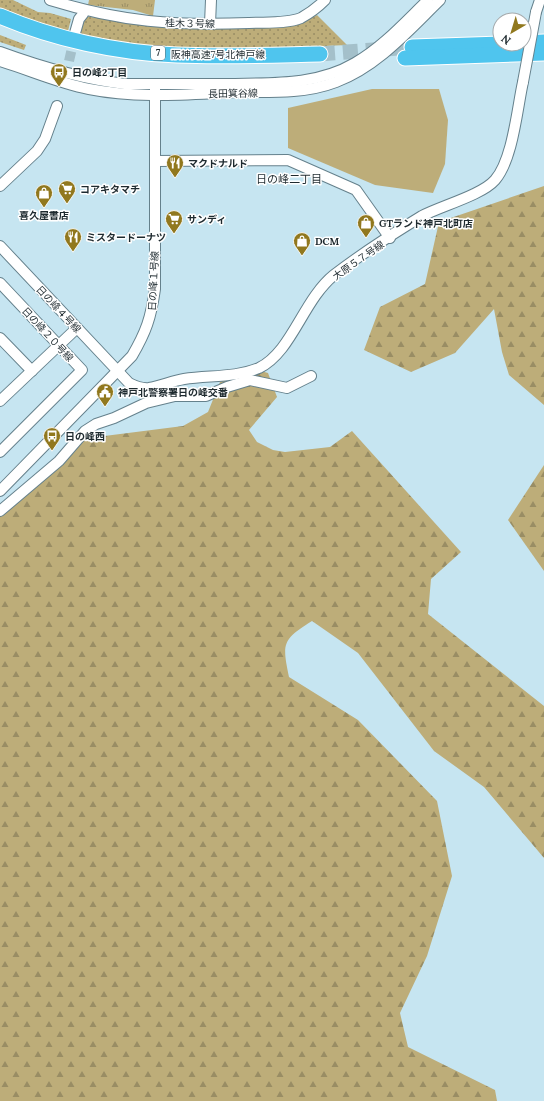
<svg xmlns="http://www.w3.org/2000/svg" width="544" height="1101" viewBox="0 0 544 1101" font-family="Lora,'Noto Sans JP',serif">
  <defs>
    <pattern id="grass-dots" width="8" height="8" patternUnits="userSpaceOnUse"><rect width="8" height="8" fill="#bdad79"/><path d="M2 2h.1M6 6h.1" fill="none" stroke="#998d64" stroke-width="1.8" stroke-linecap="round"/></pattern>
    <pattern id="forest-firs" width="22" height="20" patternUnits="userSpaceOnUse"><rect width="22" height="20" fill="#bdad79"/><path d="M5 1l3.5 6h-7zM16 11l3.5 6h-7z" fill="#998d64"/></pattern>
    <pattern id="park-tufts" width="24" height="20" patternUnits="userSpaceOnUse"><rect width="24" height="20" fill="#bdad79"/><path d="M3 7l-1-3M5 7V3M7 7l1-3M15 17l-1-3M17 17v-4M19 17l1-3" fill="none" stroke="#998d64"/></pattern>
  </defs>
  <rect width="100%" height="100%" fill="#c6e5f1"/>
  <!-- grass -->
  <g fill="url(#grass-dots)">
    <polygon points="0,0 13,0 38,12 50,13 71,19 68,31 41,23 0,8"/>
    <polygon points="317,15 347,45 211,51 150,48 78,35 84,16 149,26 301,23"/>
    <polygon points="0,35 26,45 24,50 0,42"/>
  </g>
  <!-- forest -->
  <g fill="url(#forest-firs)">
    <polygon points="544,186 544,405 509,375 502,352 494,309 455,353 411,372 364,350 380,307 425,284 439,222"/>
    <path d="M251,368L268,373L277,397L249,430L257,442L273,450L285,452L330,447L352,431L461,552L431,579L428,614L544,706V858L484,787L434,751L358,653L312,621C282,640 282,643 289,677L358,720L437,801L452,876L427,956L400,1013L408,1047L495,1090L497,1101H0V514L73,440L183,426L208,412L220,382Z"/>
    <polygon points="544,465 544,571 508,520"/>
  </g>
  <!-- park -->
  <polygon fill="url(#park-tufts)" points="89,0 155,0 153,16 133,10 88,5"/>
  <!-- garden -->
  <polygon fill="#bdad79" points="372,89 439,89 448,120 445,164 433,193 375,185 288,148 288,108"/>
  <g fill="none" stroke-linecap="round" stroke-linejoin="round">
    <!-- minor-tunnel -->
    <polyline stroke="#a4c0ca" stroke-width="10" stroke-dasharray="10 5" stroke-linecap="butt" points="69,61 75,35"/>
    <!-- highway-tunnel -->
    <polyline stroke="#a4c0ca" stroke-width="15" stroke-dasharray="15 8" stroke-linecap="butt" points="320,54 412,47"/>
    <!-- minor casing -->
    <g stroke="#65818c" stroke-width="12">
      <g id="minor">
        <path d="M50,0C121,22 175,26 249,23C265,22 286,24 301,18C310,13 318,7 325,0"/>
        <polyline points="536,12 540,0"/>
        <polyline points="210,24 211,0"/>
        <polyline points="75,33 79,19 83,14"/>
        <path d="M0,52C41,67 81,79 125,84C159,84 194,84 228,84C271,83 316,86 355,63C383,47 405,22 428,0"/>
        <path d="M0,61C30,70 58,83 89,89C139,99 188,94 237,92C270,92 305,94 336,82C378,66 409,30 440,0"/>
        <polyline points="155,161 288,160 356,190 390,238"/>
        <polyline points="0,186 37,151 45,139 57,106"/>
        <path d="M0,246L129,383C135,386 141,389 149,388C161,386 172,381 184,379C209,375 235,378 259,368C292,352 303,300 334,275C360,255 394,233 422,216C441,206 482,195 495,180C513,159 517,109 523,82"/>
        <polyline points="0,283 82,370 0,452"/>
        <polyline points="0,338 32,371"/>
        <polyline points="0,401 77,328"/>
        <path d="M0,491L132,356C146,332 151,318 155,289V84"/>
        <polyline points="0,511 59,461 85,431 96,424 114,418 146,403 175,396 206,396 227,387 250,380 287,388 311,376"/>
      </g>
    </g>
    <!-- highway casing -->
    <g stroke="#fff" stroke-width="17">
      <g id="highway">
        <path d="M0,16C54,39 118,53 177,55C225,57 273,55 320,54"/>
        <polyline points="524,43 544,42"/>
        <polyline points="412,47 501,44"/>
        <polyline points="405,58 544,53"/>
      </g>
    </g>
    <!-- minor -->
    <use href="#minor" stroke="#fff" stroke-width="10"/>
    <!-- highway -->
    <use href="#highway" stroke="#4fc5ee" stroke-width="15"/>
    <!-- minor-bridge casing -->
    <g stroke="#65818c" stroke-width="12" stroke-linecap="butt">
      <polyline id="minor-bridge" points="523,82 536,12"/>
    </g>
    <!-- minor-bridge -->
    <use href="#minor-bridge" stroke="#fff" stroke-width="10"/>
  </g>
  <!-- icons -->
  <defs>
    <g id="bus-pin" transform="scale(0.9)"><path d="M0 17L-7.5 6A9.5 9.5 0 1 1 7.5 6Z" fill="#91781e" stroke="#fff"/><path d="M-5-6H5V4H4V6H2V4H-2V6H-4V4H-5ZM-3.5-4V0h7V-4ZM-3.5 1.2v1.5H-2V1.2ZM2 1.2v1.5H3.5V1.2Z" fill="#fff"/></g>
    <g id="restaurant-pin" transform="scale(0.9)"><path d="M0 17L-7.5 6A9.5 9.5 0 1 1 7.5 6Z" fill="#91781e" stroke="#fff"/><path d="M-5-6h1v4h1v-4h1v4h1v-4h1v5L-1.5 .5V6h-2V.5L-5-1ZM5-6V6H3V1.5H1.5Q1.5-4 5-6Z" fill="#fff"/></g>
    <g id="supermarket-pin" transform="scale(0.9)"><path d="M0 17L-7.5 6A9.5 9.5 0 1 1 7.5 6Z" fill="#91781e" stroke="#fff"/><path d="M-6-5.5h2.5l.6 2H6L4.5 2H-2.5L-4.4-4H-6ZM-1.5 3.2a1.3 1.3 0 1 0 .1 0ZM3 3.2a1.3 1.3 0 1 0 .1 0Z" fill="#fff"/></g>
    <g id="shop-pin" transform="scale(0.9)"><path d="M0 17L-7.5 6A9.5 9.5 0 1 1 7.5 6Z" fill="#91781e" stroke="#fff"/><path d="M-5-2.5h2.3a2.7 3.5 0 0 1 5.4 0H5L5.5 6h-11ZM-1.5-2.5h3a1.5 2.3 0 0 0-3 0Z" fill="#fff"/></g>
    <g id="civic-pin" transform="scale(0.9)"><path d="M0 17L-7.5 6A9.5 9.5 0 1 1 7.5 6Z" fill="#91781e" stroke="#fff"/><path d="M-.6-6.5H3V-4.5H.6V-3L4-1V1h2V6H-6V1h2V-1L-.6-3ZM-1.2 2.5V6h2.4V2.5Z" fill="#fff"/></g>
  </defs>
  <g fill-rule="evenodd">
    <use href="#bus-pin" x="59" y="72"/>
    <use href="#restaurant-pin" x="175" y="163"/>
    <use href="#supermarket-pin" x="67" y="189"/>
    <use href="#shop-pin" x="44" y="193"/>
    <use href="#supermarket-pin" x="174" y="219"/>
    <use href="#shop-pin" x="366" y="223"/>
    <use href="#restaurant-pin" x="73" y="237"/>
    <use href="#shop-pin" x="302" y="241"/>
    <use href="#civic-pin" x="105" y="392"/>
    <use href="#bus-pin" x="52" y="436"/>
  </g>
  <g text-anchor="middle" stroke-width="3" stroke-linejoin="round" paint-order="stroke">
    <!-- shield labels -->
    <rect fill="#fff" stroke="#626a6d" stroke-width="1" x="151" y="46" width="14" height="14" rx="3"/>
    <g font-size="9" font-weight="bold" fill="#1e2a2f">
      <text x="158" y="56">7</text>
    </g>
    <!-- street labels -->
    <g font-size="10" fill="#1e2a2f" stroke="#fff">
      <text transform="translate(190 23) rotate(1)" y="4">桂木３号線</text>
      <text x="218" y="58">阪神高速7号北神戸線</text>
      <text transform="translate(233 93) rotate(-1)" y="4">長田箕谷線</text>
      <text transform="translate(358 260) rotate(-35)" y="4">大原５７号線</text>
      <text transform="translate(153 281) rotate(-87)" y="4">日の峰１号線</text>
      <text transform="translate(59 309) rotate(47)" y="4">日の峰４号線</text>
      <text transform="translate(48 334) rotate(47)" y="4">日の峰２０号線</text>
    </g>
    <!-- poi labels -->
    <g font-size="10" font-weight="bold" fill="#1e2a2f" stroke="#fff" text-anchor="start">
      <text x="72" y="76">日の峰2丁目</text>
      <text x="188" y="167">マクドナルド</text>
      <text x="80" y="193">コアキタマチ</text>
      <text x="44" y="219" text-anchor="middle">喜久屋書店</text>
      <text x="187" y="223">サンディ</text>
      <text x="379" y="227">GTランド神戸北町店</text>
      <text x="86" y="241">ミスタードーナツ</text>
      <text x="315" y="245">DCM</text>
      <text x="118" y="396">神戸北警察署日の峰交番</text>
      <text x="65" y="440">日の峰西</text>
    </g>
    <!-- neighbourhood labels -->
    <g font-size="11" fill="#1e2a2f" stroke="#fff">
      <text x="289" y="183">日の峰二丁目</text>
    </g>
  </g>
  <!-- north arrow -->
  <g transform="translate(512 32) rotate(218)"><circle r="19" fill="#ffffff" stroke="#a5aaac"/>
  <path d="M0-3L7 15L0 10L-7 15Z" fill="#91781e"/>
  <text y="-6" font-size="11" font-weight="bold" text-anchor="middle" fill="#1e2a2f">N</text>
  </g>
</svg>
